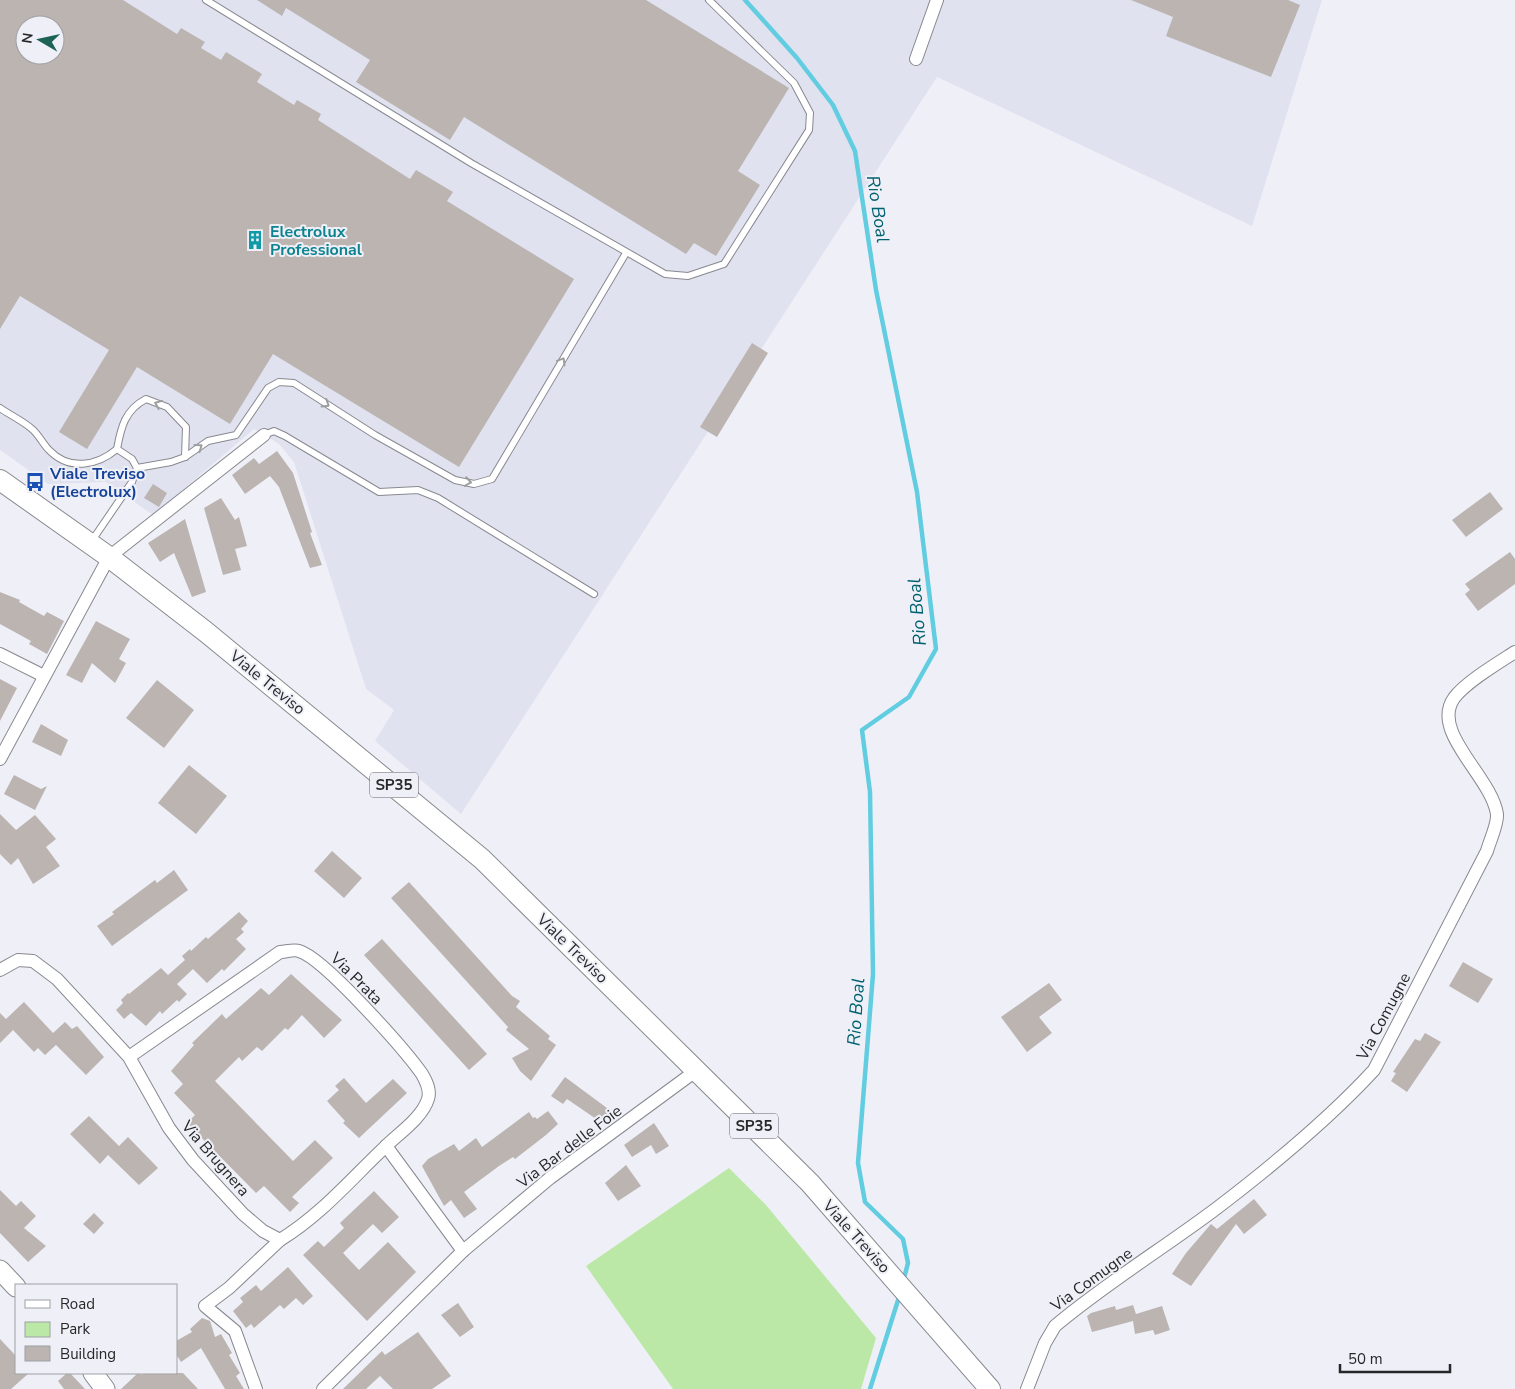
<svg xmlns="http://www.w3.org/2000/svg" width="1515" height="1389" viewBox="0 0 1515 1389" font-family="'Nunito Sans',sans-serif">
  <rect width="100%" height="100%" fill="#eff0f7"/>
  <!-- built -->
  <path fill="#e0e2f0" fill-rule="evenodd" d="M0,0H1322L1252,226L937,77L461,814L375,741L394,710L366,689L294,462L279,444L254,429L153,515L106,482L48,484L0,450ZM25,25H55V55H25Z"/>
  <!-- green -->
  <polygon fill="#bce8a7" points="729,1168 766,1205 876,1338 861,1389 673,1389 586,1266"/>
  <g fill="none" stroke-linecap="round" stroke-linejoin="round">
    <!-- stream -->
    <g stroke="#62cde0" stroke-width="4.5">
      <polyline points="745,0 797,58 833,105 855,151 876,290 917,492 936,649 909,697 862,730 870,792 873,974 858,1163 865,1202 903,1239 908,1263 903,1282"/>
      <polyline points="870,1389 900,1294"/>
    </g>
  </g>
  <!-- building -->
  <g fill="#bbb4b1" fill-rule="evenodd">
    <path d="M0,0H123L177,34L181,28L205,42L201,48L221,60L226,52L262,74L257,82L294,105L297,100L321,114L318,120L410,179L416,170L453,192L447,201L574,279L459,467L273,354L230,424L137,367L87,449L59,432L109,350L20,296L0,329ZM25,25H55V55H25Z"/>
    <polygon points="257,0 646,0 789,88 738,171 760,185 716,256 694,243 686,254 464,117 450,140 356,82 370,60 286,8 282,16"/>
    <polygon points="1131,0 1288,0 1300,5 1271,77 1166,36 1173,17"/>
    <polygon points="752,343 768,353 717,437 700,427"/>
    <polygon points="277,451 293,473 312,532 310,533 322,565 310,568 279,487 270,476 245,494 232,475 254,458 259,464"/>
    <polygon points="153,484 167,493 159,507 144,498"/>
    <polygon points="1490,492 1503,509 1466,537 1452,520"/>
    <polygon points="221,498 235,520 239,517 247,546 235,549 241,570 223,575 204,508"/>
    <polygon points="185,519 206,592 192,597 174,553 160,562 148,543"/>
    <polygon points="1510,552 1515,559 1515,584 1478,611 1465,594 1470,590 1465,584"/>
    <polygon points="0,592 20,600 19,602 44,616 47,612 64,621 47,654 29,644 31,641 0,624"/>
    <polygon points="96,621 130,639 119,659 126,663 115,683 92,663 82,683 66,675"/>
    <polygon points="0,679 17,688 0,721"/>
    <polygon points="157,680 194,710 164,748 126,718"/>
    <polygon points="41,724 68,740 61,756 32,742"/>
    <polygon points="189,765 227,796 196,834 158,803"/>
    <polygon points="14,775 41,789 47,786 35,810 4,794"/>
    <polygon points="0,814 16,830 35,815 56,839 46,847 60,866 33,884 18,858 11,865 0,854"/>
    <polygon points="332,851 362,878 344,898 314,871"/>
    <polygon points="174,870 188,890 112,946 97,926 114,914 112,912 155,880 157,883"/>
    <polygon points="409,882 512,996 520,1001 516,1007 550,1036 548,1039 556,1045 531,1081 520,1071 512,1058 529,1049 506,1030 508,1027 391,898"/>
    <polygon points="239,912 248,921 241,929 244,932 236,939 246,949 224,971 222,969 207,983 193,969 177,984 187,994 179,1002 177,1000 162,1014 160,1011 146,1026 131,1013 124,1019 116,1010 123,1003 121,1000 128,993 129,994 161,968 168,975 185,960 182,956 190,949 191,951 206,937 208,939"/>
    <polygon points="382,939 487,1054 469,1070 364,955"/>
    <polygon points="1463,962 1493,979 1478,1003 1449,986"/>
    <polygon points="291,974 342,1020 324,1038 302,1015 288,1030 285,1028 262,1051 257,1047 242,1061 239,1057 215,1081 293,1161 315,1140 333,1158 292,1197 299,1203 290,1212 264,1186 256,1193 187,1123 195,1115 174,1093 183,1084 171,1071 194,1045 192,1043 222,1014 226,1019 261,988 269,995"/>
    <polygon points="1049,983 1062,1000 1039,1017 1052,1033 1027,1052 1001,1017"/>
    <polygon points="24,1002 53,1033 65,1022 72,1029 77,1026 104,1057 86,1075 56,1045 45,1055 38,1048 34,1052 13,1030 0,1043 0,1013 6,1019"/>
    <polygon points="1425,1033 1441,1042 1407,1092 1391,1081 1396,1073 1393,1072 1415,1039 1420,1041"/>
    <polygon points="565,1077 611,1111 602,1123 567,1099 563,1104 551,1096"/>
    <polygon points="344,1078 366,1103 393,1079 407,1093 359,1138 343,1123 345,1121 327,1101 339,1090 335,1086"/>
    <polygon points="548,1111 558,1124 546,1135 515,1159 513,1157 499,1166 464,1192 477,1209 464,1218 451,1200 444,1206 422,1166 428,1159 454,1144 459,1151 476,1138 482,1147 529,1112 533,1118 535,1117 537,1119"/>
    <polygon points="89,1116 119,1146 128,1137 158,1168 139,1185 108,1155 100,1164 70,1134"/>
    <polygon points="654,1123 669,1146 656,1154 651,1145 632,1157 624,1145"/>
    <polygon points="626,1165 641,1186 618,1201 605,1183"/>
    <polygon points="0,1190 16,1206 21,1201 36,1216 24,1228 46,1246 28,1262 0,1233"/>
    <polygon points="374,1191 399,1217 382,1233 373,1224 343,1253 359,1270 388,1242 416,1272 367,1321 303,1255 318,1241 324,1247 344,1228 340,1223"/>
    <polygon points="1254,1199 1267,1215 1244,1234 1236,1224 1191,1286 1172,1274 1186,1253 1211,1224 1217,1229"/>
    <polygon points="94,1213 104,1223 94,1234 83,1224"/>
    <polygon points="288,1267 313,1296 303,1305 296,1298 284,1309 280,1305 254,1328 251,1324 246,1328 233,1311 243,1302 240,1298 256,1285 261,1291"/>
    <polygon points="458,1303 474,1327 460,1337 441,1315"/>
    <polygon points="1133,1305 1136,1314 1162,1306 1170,1330 1155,1335 1153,1330 1135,1334 1133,1321 1092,1332 1087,1316 1091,1313 1115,1306 1116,1310"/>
    <polygon points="202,1318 210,1321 215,1337 221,1334 232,1353 229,1355 240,1373 236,1376 244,1389 225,1389 201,1348 181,1362 176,1354 176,1341 192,1332 190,1329"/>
    <polygon points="418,1332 451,1376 432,1389 393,1389 380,1376 366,1389 343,1389 382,1351 385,1355"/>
    <polygon points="0,1339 16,1356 16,1373 29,1373 11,1389 0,1389"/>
    <polygon points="67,1373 70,1373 85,1389 64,1389 58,1381"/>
    <polygon points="138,1373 142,1375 144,1373 183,1373 198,1389 121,1389"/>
  </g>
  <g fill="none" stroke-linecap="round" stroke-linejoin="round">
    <!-- lane casing -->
    <g stroke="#88898f" stroke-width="8">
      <g id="lane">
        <polyline points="206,0 471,163 665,274 688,276 724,264 809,130 810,113 794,83 709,0"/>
        <path d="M0,408C10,415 23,421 32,429C39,435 43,444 49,450C69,471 97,466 117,449L132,459L137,468L132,482L91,542"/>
        <polyline points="264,435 274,431 285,436 379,492 418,490 438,498 594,594"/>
        <path d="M117,449C121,427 125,410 146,399L167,407L186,427L185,457"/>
        <polyline points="137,468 171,462 185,457 208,441 236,435 268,388 279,382 294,383 375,435 455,480 474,484 492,479 626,253"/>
      </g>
    </g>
    <!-- street casing -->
    <g stroke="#88898f" stroke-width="14">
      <g id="street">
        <polyline points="916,59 937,0"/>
        <polyline points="0,654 44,676"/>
        <polyline points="0,759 109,557 264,435"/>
        <path d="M0,970L18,960L33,961L57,979L129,1057L169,1128L193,1160L243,1214L263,1231L280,1240C321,1215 351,1179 385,1147C399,1133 422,1118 428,1099C431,1090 426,1081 422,1074C405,1050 324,958 299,951C294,949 285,952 280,952L129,1057"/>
        <polyline points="386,1146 463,1251"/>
        <polyline points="256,1389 235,1331 205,1306 229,1288 280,1240"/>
        <polyline points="323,1389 463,1251 550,1178 697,1070"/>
        <path d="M1027,1389L1045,1343L1055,1326C1106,1283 1164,1248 1217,1208C1272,1166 1327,1121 1374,1070L1487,851C1490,840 1498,824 1497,814C1491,776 1430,732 1454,698C1466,682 1498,663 1515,652"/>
      </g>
    </g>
    <!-- secondary casing -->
    <g stroke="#88898f" stroke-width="21">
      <g id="secondary">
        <polyline points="0,1270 16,1287"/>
        <polyline points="93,1373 105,1389"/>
      </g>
    </g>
    <!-- primary casing -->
    <g stroke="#88898f" stroke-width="22">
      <polyline id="primary" points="0,480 109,557 206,632 482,859 810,1183 990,1389"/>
    </g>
    <!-- lane -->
    <use href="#lane" stroke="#fff" stroke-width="6"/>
    <!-- street -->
    <use href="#street" stroke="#fff" stroke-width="12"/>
    <!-- secondary -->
    <use href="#secondary" stroke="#fff" stroke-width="19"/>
    <!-- primary -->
    <use href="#primary" stroke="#fff" stroke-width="20"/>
  </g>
  <!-- one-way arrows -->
  <defs><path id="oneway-chevron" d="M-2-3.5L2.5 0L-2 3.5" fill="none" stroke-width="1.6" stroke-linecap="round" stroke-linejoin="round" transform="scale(1.25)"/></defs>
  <g stroke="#9d9e9f">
    <use href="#oneway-chevron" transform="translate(562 361) rotate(-59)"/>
    <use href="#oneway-chevron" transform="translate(158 404) rotate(-158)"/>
    <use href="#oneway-chevron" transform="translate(326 404) rotate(32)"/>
    <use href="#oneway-chevron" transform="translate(199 447) rotate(-36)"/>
    <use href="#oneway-chevron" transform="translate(468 482) rotate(9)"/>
  </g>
  <!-- icons -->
  <defs>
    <g id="building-bare" transform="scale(1.5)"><path d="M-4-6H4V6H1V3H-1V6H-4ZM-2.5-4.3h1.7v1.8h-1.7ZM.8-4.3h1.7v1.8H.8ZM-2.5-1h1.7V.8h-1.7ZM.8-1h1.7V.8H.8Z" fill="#0f9aa8" stroke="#eff0f7" stroke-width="2.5" paint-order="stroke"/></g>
    <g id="bus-bare" transform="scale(1.5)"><path d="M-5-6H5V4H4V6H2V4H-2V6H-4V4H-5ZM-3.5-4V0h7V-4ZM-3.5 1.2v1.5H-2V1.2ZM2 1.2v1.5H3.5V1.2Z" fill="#1a4fb4" stroke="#eff0f7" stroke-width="2.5" paint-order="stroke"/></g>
  </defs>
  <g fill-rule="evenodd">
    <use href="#building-bare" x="255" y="240"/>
    <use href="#bus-bare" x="35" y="482"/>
  </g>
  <g text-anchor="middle" stroke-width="4" stroke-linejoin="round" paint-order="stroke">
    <!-- shield labels -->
    <g fill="#eff0f7" stroke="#626367" stroke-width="1">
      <rect x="370" y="772.5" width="48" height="25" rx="4"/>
      <rect x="730" y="1113.5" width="48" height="25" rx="4"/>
    </g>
    <g font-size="15" font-weight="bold" fill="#262729">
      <text x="394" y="790">SP35</text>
      <text x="754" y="1131">SP35</text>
    </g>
    <!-- culture labels -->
    <g font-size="16" font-weight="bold" fill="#0d838f" stroke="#eff0f7" text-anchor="start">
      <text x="270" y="237">Electrolux<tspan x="270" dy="18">Professional</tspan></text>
    </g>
    <!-- transit labels -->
    <g font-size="16" font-weight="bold" fill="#164399" stroke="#eff0f7" text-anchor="start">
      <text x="50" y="479">Viale Treviso<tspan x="50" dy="18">(Electrolux)</tspan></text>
    </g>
    <!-- street labels -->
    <g font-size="16" fill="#262729" stroke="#eff0f7">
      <text transform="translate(268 682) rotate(39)" y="6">Viale Treviso</text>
      <text transform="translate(573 948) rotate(44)" y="6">Viale Treviso</text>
      <text transform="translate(357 978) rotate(45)" y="6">Via Prata</text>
      <text transform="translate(1383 1016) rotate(-62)" y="6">Via Comugne</text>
      <text transform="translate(569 1146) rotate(-37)" y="6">Via Bar delle Foie</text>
      <text transform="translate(216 1158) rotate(49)" y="6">Via Brugnera</text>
      <text transform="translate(857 1236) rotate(48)" y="6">Viale Treviso</text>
      <text transform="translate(1091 1279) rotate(-36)" y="6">Via Comugne</text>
    </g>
    <!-- water labels -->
    <g font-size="18" font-style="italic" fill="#006270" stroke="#eff0f7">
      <text transform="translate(878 209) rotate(81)" y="6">Rio Boal</text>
      <text transform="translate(917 612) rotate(-95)" y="6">Rio Boal</text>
      <text transform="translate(856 1012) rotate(-86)" y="6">Rio Boal</text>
    </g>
  </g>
  <!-- legend -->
  <rect x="15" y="1284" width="162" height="90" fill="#eff0f7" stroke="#9fa0a5"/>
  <rect x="25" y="1300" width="25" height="8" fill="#ffffff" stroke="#9fa0a5"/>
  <text x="60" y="1309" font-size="15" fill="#262729">Road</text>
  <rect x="25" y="1322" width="25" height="15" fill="#bce8a7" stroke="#9fa0a5"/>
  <text x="60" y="1334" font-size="15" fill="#262729">Park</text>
  <rect x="25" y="1346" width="25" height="15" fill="#bbb4b1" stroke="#9fa0a5"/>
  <text x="60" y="1359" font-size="15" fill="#262729">Building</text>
  <!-- north arrow -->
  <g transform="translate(40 40) rotate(279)"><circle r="24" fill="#eff0f7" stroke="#9fa0a5"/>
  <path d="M0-4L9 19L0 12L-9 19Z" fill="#1c6356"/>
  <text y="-8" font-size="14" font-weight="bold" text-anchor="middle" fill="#262729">N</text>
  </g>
  <!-- scale -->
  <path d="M1340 1364v8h110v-8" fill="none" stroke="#262729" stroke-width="2.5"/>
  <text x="1348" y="1364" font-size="15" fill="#262729" stroke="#eff0f7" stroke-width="4" paint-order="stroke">50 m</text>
</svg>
